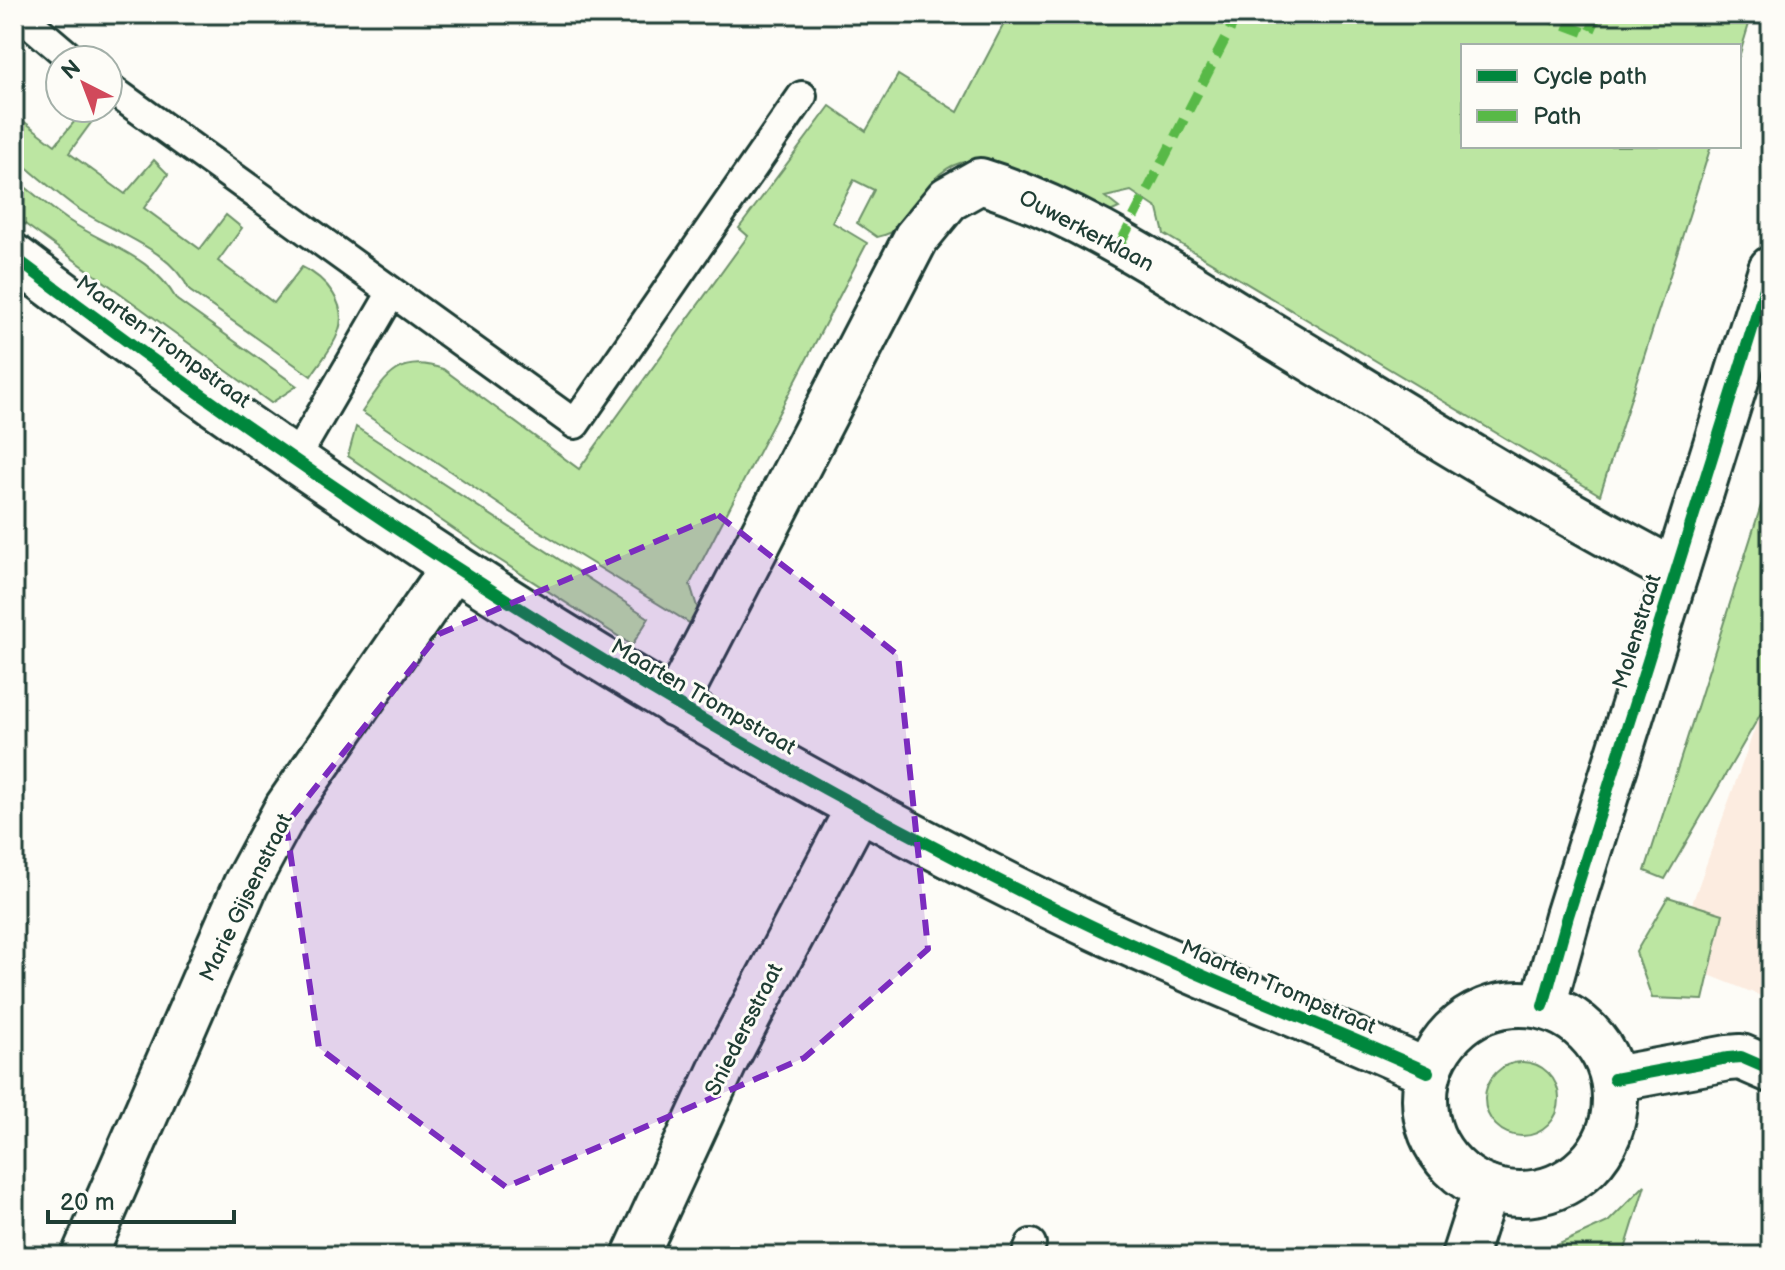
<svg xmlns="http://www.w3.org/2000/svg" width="1785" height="1270" viewBox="0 0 1785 1270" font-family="'Balsamiq Sans',sans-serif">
  <rect width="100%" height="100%" fill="#fdfcf7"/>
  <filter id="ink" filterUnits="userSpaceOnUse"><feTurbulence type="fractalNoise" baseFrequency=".0125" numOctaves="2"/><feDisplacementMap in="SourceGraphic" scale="16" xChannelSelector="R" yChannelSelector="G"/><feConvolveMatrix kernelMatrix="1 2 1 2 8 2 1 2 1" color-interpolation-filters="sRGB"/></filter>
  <g filter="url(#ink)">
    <!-- built -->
    <polygon fill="#fcece0" points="1771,683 1771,1000 1672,960"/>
    <!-- green -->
    <g fill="#bce6a2" stroke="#6e926b" stroke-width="2">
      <path d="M1009,14H1752L1739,57V46H1463V146H1711L1600,495L1164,234L1158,209L1131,191L1105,197L1119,208L1099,217C1048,188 966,120 924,194C910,218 904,231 877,237L857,223L874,190L854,180L832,222L867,243L690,584L698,610L696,627L533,527L362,412C385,378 398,353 443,369L579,469L748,236L739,228L830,106L866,131L898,75L958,112Z"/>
      <path d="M84,110L93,120L69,153L125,194L154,160L168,174L144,208L200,249L226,215L242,228L218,261L274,303L302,267C326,278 349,305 338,333C333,348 319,363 311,376L190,291C169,247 115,234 77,208C55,192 35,174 14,157V114L55,145Z"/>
      <path d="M14,178C32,192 49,207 68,220C108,247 150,254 177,300L297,386L271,403L14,216Z"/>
      <polygon points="356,427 649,618 632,645 487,552 348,456"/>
      <polygon points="1771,474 1771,696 1665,879 1645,871"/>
      <polygon points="1668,897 1723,914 1703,1000 1652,998 1636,952"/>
      <circle cx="1522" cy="1099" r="37"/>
      <polygon points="1645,1185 1623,1256 1533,1256 1608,1222"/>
    </g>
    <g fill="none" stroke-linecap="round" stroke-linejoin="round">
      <!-- lane casing -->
      <g stroke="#1f3d34" stroke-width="34">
        <g id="lane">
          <polyline points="19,14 73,60"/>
          <polyline points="108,87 575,424 802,96"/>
          <polyline points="295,459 391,294"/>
          <polyline points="1026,1256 1031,1244"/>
        </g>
      </g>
      <!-- street casing -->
      <g stroke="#1f3d34" stroke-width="50">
        <g id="street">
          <path d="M14,257C348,510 703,739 1081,921C1195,976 1313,1020 1428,1072"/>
          <path d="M675,704L916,238L948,199L980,181C1078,211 1166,271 1253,324C1393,408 1531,496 1676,572"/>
          <circle cx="1520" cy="1099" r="95"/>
          <polyline points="1543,1006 1568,916 1771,269"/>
          <polyline points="1614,1079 1728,1058 1741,1057 1771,1070"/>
          <polyline points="84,1256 246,884 287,808 454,566"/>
          <polyline points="635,1256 724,1063 859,807"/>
          <polyline points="1464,1256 1486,1188"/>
        </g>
      </g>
      <!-- lane -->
      <use href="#lane" stroke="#fdfcf7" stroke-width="28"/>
      <!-- street -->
      <use href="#street" stroke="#fdfcf7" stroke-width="44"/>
      <!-- quiet -->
      <g stroke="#58b947" stroke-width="10" stroke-dasharray="20 10" stroke-linecap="butt">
        <polyline points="1537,14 1589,34 1598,14"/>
        <polyline points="1120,244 1238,14"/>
      </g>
      <!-- cycleway casing -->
      <g stroke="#fdfcf7" stroke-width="17">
        <g id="cycleway">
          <path d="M14,257C348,510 703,739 1081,921C1195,976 1313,1020 1428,1072"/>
          <polyline points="1543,1006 1568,916 1771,269"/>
          <polyline points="1614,1079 1728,1058 1741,1057 1771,1070"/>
        </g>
      </g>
      <!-- cycleway -->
      <use href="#cycleway" stroke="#00873e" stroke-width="12"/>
    </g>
  </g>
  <!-- marked area -->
  <path fill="#7b2cbf" fill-opacity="0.2" stroke="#7b2cbf" stroke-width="6" stroke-dasharray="16 10" stroke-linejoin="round" d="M718,515L898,655L928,949L804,1058L506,1187L319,1048L286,824L439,634Z"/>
  <g text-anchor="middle" stroke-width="6" stroke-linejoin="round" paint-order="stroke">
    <!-- street labels -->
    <g font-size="22" fill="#1f3d34" stroke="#fdfcf7">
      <text transform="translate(1087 230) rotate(28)" y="8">Ouwerkerklaan</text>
      <text transform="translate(164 341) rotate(36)" y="8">Maarten Trompstraat</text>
      <text transform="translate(1636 631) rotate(-73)" y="8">Molenstraat</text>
      <text transform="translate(704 696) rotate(30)" y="8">Maarten Trompstraat</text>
      <text transform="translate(245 897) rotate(-64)" y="8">Marie Gijsenstraat</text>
      <text transform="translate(1279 986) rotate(23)" y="8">Maarten Trompstraat</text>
      <text transform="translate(743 1029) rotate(-63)" y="8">Sniedersstraat</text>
    </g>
  </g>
  <!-- margin -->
  <rect width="1785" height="1270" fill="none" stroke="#fdfcf7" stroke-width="48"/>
  <rect x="24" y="24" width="1737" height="1222" fill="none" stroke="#1f3d34" stroke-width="3" filter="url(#ink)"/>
  <!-- legend -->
  <rect x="1461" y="44" width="280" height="104" fill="#fdfcf7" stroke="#a4b0a9" stroke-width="2"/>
  <rect x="1477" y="70" width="40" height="12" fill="#00873e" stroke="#a4b0a9" stroke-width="2"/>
  <text x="1533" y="84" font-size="24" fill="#1f3d34">Cycle path</text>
  <rect x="1477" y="110" width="40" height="12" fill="#58b947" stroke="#a4b0a9" stroke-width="2"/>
  <text x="1533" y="124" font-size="24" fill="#1f3d34">Path</text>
  <!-- north arrow -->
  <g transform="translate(84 84) rotate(318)"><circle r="38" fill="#fdfcf7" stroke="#a4b0a9" stroke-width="2"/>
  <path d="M0-6L14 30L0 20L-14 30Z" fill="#d1495b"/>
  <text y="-12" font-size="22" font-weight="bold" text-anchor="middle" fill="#1f3d34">N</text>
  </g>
  <!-- scale -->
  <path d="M48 1210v12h186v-12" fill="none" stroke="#1f3d34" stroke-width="4"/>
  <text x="60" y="1210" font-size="24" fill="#1f3d34" stroke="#fdfcf7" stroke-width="6" paint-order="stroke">20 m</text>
</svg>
